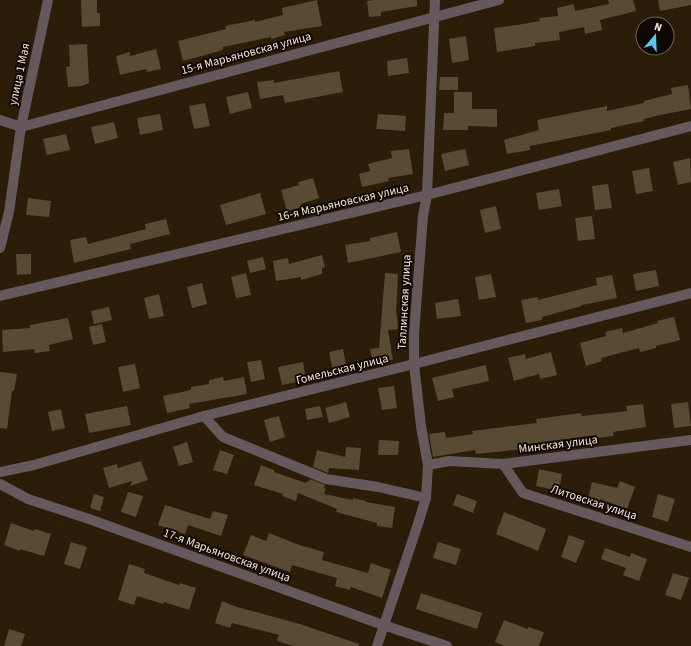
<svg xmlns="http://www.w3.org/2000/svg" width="691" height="646" viewBox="0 0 691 646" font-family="'Source Sans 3',sans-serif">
  <rect width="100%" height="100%" fill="#2b1d08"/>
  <!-- building -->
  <g fill="#594a34">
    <polygon points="81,0 97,0 97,13 100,13 100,26 82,27"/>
    <polygon points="317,0 322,26 284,32 285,35 271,39 271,37 223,47 223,50 183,61 178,41 226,29 225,26 255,20 255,22 283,15 282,8"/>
    <polygon points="374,0 417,0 417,6 381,12 381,16 369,17 367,1"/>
    <polygon points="608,0 633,0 636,11 600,20 602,30 585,34 584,27 559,32 560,40 535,43 535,46 497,52 494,28 517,25 540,21 539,18 558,16 557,8 574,4 575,11 609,4"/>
    <polygon points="658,0 691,0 691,5 660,11"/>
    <polygon points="466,36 469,60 452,63 449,39"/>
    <polygon points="87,44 89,83 82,86 68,87 66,67 70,66 69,45"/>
    <polygon points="156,49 161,69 147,72 146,69 120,75 116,56 130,52 130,56"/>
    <polygon points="407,58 409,73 388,76 387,61"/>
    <polygon points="339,71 343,92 285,103 283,95 260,99 257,82 274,80 274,83"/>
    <polygon points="440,77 458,77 458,90 439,90"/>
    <polygon points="688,85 691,109 660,115 644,119 644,121 611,128 611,130 530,146 530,150 507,154 504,140 539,130 537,120 607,106 607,111 644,103 644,101 672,94 671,88"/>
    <polygon points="248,92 252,108 230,114 226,97"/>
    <polygon points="454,92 472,92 472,109 497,109 497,127 468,126 468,130 443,130 444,113 454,113"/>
    <polygon points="205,103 210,126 194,129 189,106"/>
    <polygon points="160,114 163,130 140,135 137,118"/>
    <polygon points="378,114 406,116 405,131 376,129"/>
    <polygon points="114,122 118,138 95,144 91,127"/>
    <polygon points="66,134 70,150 47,155 43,139"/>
    <polygon points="409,149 413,174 388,178 389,181 362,187 359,174 370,171 368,164 392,158 391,151"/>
    <polygon points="465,149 469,165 445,171 441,154"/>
    <polygon points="690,158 691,182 678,185 673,162"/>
    <polygon points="649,168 653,191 636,194 632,171"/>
    <polygon points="313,178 319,198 301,204 302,207 287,211 281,190 299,185 298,182"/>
    <polygon points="608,184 612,208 595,210 592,186"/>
    <polygon points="559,189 562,206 539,210 536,193"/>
    <polygon points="260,193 266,214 226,225 220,205"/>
    <polygon points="28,198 51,201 49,217 26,215"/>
    <polygon points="496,206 501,229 485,233 480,210"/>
    <polygon points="592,216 595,239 578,241 575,218"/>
    <polygon points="166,219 170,234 130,244 131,249 74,263 70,240 86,237 88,244 146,229 145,224"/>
    <polygon points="397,232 401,252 348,263 345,245 370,241 370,238"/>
    <polygon points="16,254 31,254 31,274 17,275"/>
    <polygon points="322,255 325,267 322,268 322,274 301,280 301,277 276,281 273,261 288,258 289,264"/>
    <polygon points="263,257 266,269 250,273 247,261"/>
    <polygon points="656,270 659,286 636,291 633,274"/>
    <polygon points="246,273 251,295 236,298 231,277"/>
    <polygon points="385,273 398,274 396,315 397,315 398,329 388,330 393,360 373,363 370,349 379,348"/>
    <polygon points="491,274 496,297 479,300 475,277"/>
    <polygon points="612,275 617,298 582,305 582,306 542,317 542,320 526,323 521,300 538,297 538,300 597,285 596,278"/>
    <polygon points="202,283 207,304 192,308 187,287"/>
    <polygon points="159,294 164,316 149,319 144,298"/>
    <polygon points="458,299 461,316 437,319 435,303"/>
    <polygon points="109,307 112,320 94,324 91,311"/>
    <polygon points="674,317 680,340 656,346 656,348 640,352 639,348 601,358 602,361 586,366 580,343 606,336 605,332 622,328 623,333 658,323 657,321"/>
    <polygon points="68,318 73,339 49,345 50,351 35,353 34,349 3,352 2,330 30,328 30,325"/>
    <polygon points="102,324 106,342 93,345 89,327"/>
    <polygon points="343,349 347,369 333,372 329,352"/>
    <polygon points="551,352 557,375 540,379 539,374 514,381 508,358 525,354 526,359"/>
    <polygon points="261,360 265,379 251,382 247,362"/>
    <polygon points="303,362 306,380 282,385 278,367"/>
    <polygon points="135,364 140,388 123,392 118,367"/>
    <polygon points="486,365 489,381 452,389 454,397 438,401 432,378"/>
    <polygon points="0,372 17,374 14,391 12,391 7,429 0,428"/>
    <polygon points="223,377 224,381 244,377 247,394 189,404 190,408 167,413 163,396 191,390 191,387 209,384 209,380"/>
    <polygon points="394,386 397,408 382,410 378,388"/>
    <polygon points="346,402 350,417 329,423 325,408"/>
    <polygon points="688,402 691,426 674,428 671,404"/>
    <polygon points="643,404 646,427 613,432 614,436 597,438 596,435 522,445 523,449 476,454 475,450 433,457 429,434 445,432 446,438 473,434 472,431 537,423 536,419 581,413 582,416 627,411 626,406"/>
    <polygon points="127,406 131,425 89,433 85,414"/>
    <polygon points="320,406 323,417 307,420 305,409"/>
    <polygon points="61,409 65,428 52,431 48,412"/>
    <polygon points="279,416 285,437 270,442 264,420"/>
    <polygon points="379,440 399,441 398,455 378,455"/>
    <polygon points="187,442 193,462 179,466 173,447"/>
    <polygon points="346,447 361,448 359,470 329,468 328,473 313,467 317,450 345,457"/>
    <polygon points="220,450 234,455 227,474 213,470"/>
    <polygon points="141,461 148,480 130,486 132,481 109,488 103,468 117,464 118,468"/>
    <polygon points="261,465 274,470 274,472 306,483 307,481 309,482 310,479 325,485 324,488 326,489 324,494 353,500 353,498 366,501 366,502 395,507 392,528 377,526 377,523 336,512 337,509 298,493 296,501 282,496 283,494 254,485"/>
    <polygon points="539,469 562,474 559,491 536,486"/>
    <polygon points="620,481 635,487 627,509 600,499 600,501 588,498 592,482 617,488"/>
    <polygon points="128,492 143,496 136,517 121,512"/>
    <polygon points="94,494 104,497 100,511 90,508"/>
    <polygon points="457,494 477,501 473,513 453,505"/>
    <polygon points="658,494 675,499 668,522 652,517"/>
    <polygon points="165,505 210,519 213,511 228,515 221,536 188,525 185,534 158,525"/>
    <polygon points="504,512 546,529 538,551 496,534"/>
    <polygon points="11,523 34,531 35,529 51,534 44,556 20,549 20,551 4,545"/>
    <polygon points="269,533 299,545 324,552 322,560 368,573 371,563 391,570 382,598 351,587 350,590 335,586 337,578 292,565 290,572 243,555 251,535 266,541"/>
    <polygon points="569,535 585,541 576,563 561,557"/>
    <polygon points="71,542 87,547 80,569 64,564"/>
    <polygon points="438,542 461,549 456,565 433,558"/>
    <polygon points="605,548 630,557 631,553 647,559 639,581 623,575 626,568 601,559"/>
    <polygon points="129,564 145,569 144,573 179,585 180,583 196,588 189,610 164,602 163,604 137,596 134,605 118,600"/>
    <polygon points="673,573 689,578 681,600 665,595"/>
    <polygon points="421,593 482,613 477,629 416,609"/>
    <polygon points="222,601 237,607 300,624 359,644 359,646 293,646 277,641 279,635 232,623 230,628 215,623"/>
    <polygon points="504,620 528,629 528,627 544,632 539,646 505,646 495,642"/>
    <polygon points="9,629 25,634 21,646 4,646"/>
  </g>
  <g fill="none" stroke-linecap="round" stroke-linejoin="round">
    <!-- street -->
    <g stroke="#65595e" stroke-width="10">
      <polyline points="0,120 21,127 499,0"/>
      <polyline points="0,248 9,212 21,127 48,0"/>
      <polyline points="0,296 427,195 691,126"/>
      <polyline points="204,416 223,437 326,479 378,487 426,498"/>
      <polyline points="503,464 523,493 691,547"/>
      <polyline points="428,465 449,461 503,464 691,440"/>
      <polyline points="0,472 34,465 204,416 414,364 691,293"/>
      <polyline points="0,484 28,499 89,519 383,625 447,646"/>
      <polyline points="377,646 418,524 426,498 428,465 421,426 414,364 414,334 423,216 427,195 435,0"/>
    </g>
  </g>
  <g text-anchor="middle" stroke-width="4" stroke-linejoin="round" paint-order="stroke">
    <!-- street labels -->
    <g font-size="12" fill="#f3e8dc" stroke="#0f0803">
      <text transform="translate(246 53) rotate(-15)" y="4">15-я Марьяновская улица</text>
      <text transform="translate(19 74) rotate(-78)" y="4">улица 1 Мая</text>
      <text transform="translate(343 202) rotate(-13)" y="4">16-я Марьяновская улица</text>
      <text transform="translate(404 302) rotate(-87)" y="4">Таллинская улица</text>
      <text transform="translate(342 369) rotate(-14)" y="4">Гомельская улица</text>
      <text transform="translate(558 444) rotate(-7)" y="4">Минская улица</text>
      <text transform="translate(594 502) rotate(18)" y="4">Литовская улица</text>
      <text transform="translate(227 555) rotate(20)" y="4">17-я Марьяновская улица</text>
    </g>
  </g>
  <!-- north arrow -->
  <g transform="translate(655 36) rotate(19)"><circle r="19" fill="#0f0803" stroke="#6a625a"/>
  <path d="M0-3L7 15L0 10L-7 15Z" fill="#5bc8e7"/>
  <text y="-6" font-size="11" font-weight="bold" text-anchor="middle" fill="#f3e8dc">N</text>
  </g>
</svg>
